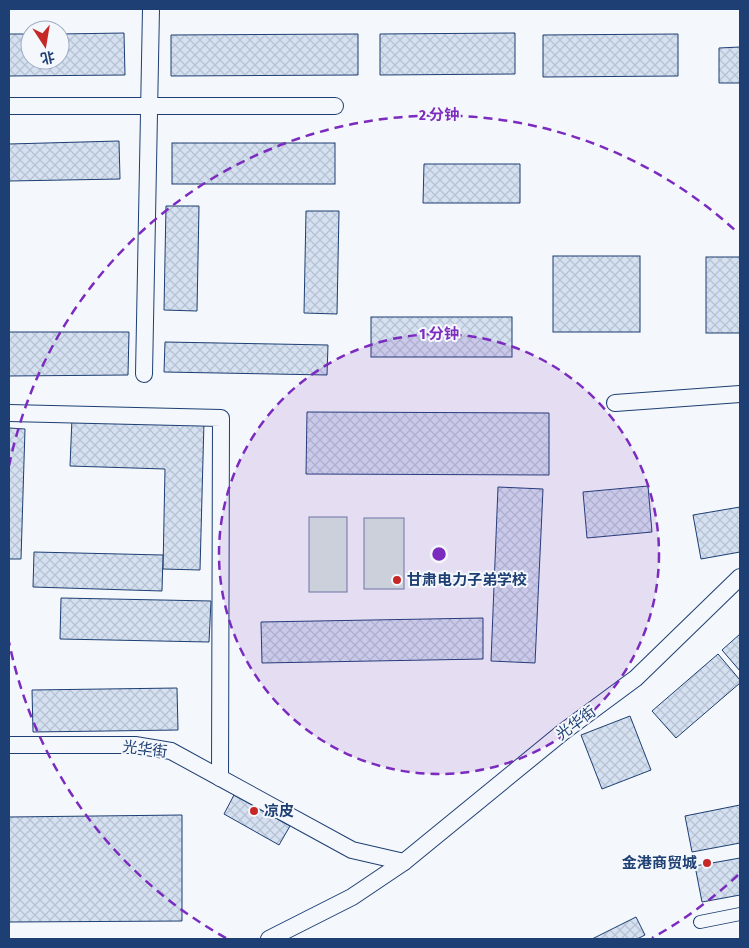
<svg xmlns="http://www.w3.org/2000/svg" width="749" height="948" viewBox="0 0 749 948" font-family="'Fira Sans Condensed','Noto Sans SC',sans-serif">
  <defs>
    <pattern id="building-cross-hatch" width="8" height="8" patternUnits="userSpaceOnUse" patternTransform="scale(1.25)"><rect width="8" height="8" fill="#d5e0f0"/><path d="M0 0l8 8M0 8l8-8" fill="none" stroke="#b6c1d1"/></pattern>
  </defs>
  <rect width="100%" height="100%" fill="#f4f7fb"/>
  <!-- green -->
  <g fill="#d7e8df" stroke="#687fa3">
    <rect x="309" y="517" width="38" height="75"/>
    <rect x="364" y="518" width="40" height="71"/>
  </g>
  <!-- building -->
  <g fill="url(#building-cross-hatch)" stroke="#1d3f73">
    <polygon points="124,33 125,75 9,76 9,34 30,34 30,60 60,60 60,34"/>
    <polygon points="515,33 515,74 380,75 380,34"/>
    <polygon points="358,34 358,75 171,76 171,35"/>
    <polygon points="678,34 678,76 543,77 543,35"/>
    <polygon points="740,47 740,83 719,83 719,48"/>
    <polygon points="119,141 120,179 9,181 9,144"/>
    <rect x="172" y="143" width="163" height="41"/>
    <polygon points="424,164 520,164 520,203 423,203"/>
    <polygon points="166,206 199,206 197,311 164,310"/>
    <polygon points="306,211 339,211 337,314 304,313"/>
    <rect x="553" y="256" width="87" height="76"/>
    <rect x="706" y="257" width="34" height="76"/>
    <rect x="371" y="317" width="141" height="40"/>
    <polygon points="9,332 129,332 128,375 9,376"/>
    <polygon points="165,342 328,345 327,375 164,372"/>
    <polygon points="307,412 549,413 549,475 306,474"/>
    <polygon points="72,418 204,421 200,570 163,569 165,469 70,466"/>
    <polygon points="9,428 25,429 21,559 9,559"/>
    <polygon points="648,486 652,532 587,538 583,492"/>
    <polygon points="498,487 543,489 535,663 491,661"/>
    <polygon points="740,507 740,552 701,559 693,515"/>
    <polygon points="34,552 163,555 162,591 33,587"/>
    <polygon points="61,598 211,601 209,642 60,639"/>
    <polygon points="483,618 483,659 262,663 261,622"/>
    <polygon points="740,634 740,671 722,650"/>
    <polygon points="718,654 740,680 740,683 676,738 652,711"/>
    <polygon points="177,688 178,730 33,732 32,690"/>
    <polygon points="630,716 651,770 602,789 581,735"/>
    <polygon points="234,795 290,826 279,845 224,814"/>
    <polygon points="740,805 740,843 692,852 685,816"/>
    <polygon points="182,815 182,921 9,922 9,817"/>
    <polygon points="740,858 740,895 702,902 695,866"/>
    <polygon points="636,917 645,935 637,939 592,939"/>
  </g>
  <g fill="none" stroke-linecap="round" stroke-linejoin="round">
    <!-- pedestrian casing -->
    <g stroke="#1d3f73" stroke-width="14">
      <polyline id="pedestrian" points="700,922 740,914"/>
    </g>
    <!-- minor casing -->
    <g stroke="#1d3f73" stroke-width="18">
      <g id="minor">
        <polyline points="9,106 335,106"/>
        <polyline points="144,374 151,9"/>
        <polyline points="615,403 740,394"/>
        <polyline points="9,413 221,418 220,778"/>
        <polyline points="9,745 135,745 171,751 352,850 404,862"/>
        <polyline points="269,939 352,897 404,862 563,732 636,678 740,577"/>
      </g>
    </g>
    <!-- pedestrian -->
    <use href="#pedestrian" stroke="#f4f7fb" stroke-width="12"/>
    <!-- minor -->
    <use href="#minor" stroke="#f4f7fb" stroke-width="16"/>
  </g>
  <!-- distance rings -->
  <circle cx="439" cy="554" r="220" fill="#7b2cbf" fill-opacity=".12"/>
  <g fill="none" stroke="#7b2cbf" stroke-width="2.5" stroke-dasharray="9 6">
    <circle cx="439" cy="554" r="220"/>
    <path d="M738 875A439 439 0 0 1 652 938M226 938A439 439 0 0 1 9 642M9 466A439 439 0 0 1 738 233"/>
  </g>
  <!-- markers -->
  <g fill="#c62828" stroke="#f4f7fb" stroke-width="2">
    <circle cx="397" cy="580" r="5"/>
    <circle cx="254" cy="811" r="5"/>
    <circle cx="707" cy="863" r="5"/>
  </g>
  <g text-anchor="middle" stroke-width="4" stroke-linejoin="round" paint-order="stroke">
    <!-- poi labels -->
    <g font-size="15" font-weight="bold" fill="#1d3f73" stroke="#f4f7fb" text-anchor="start">
      <text x="407" y="585">甘肃电力子弟学校</text>
      <text x="264" y="816">凉皮</text>
      <text x="697" y="868" text-anchor="end">金港商贸城</text>
    </g>
    <!-- street labels -->
    <g font-size="15" fill="#1d3f73" stroke="#f4f7fb">
      <text transform="translate(576 723) rotate(-37)" y="5">光华街</text>
      <text transform="translate(145 749) rotate(7)" y="5">光华街</text>
    </g>
  </g>
  <circle cx="439" cy="554" r="8" fill="#7b2cbf" stroke="#f4f7fb" stroke-width="2.5"/>
  <g font-size="15" text-anchor="middle" font-weight="bold" fill="#7b2cbf" stroke="#f4f7fb" stroke-width="4" stroke-linejoin="round" paint-order="stroke">
    <text x="439" y="120">2 分钟</text>
    <text x="439" y="339">1 分钟</text>
  </g>
  <!-- border -->
  <rect width="749" height="948" fill="none" stroke="#1d3f73" stroke-width="20"/>
  <!-- north arrow -->
  <g transform="translate(45 45) rotate(168)"><circle r="24" fill="#f4f7fb" stroke="#9eadc5"/>
  <path d="M0-4L9 19L0 12L-9 19Z" fill="#c62828"/>
  <text y="-8" font-size="14" font-weight="bold" text-anchor="middle" fill="#1d3f73">北</text>
  </g>
</svg>
